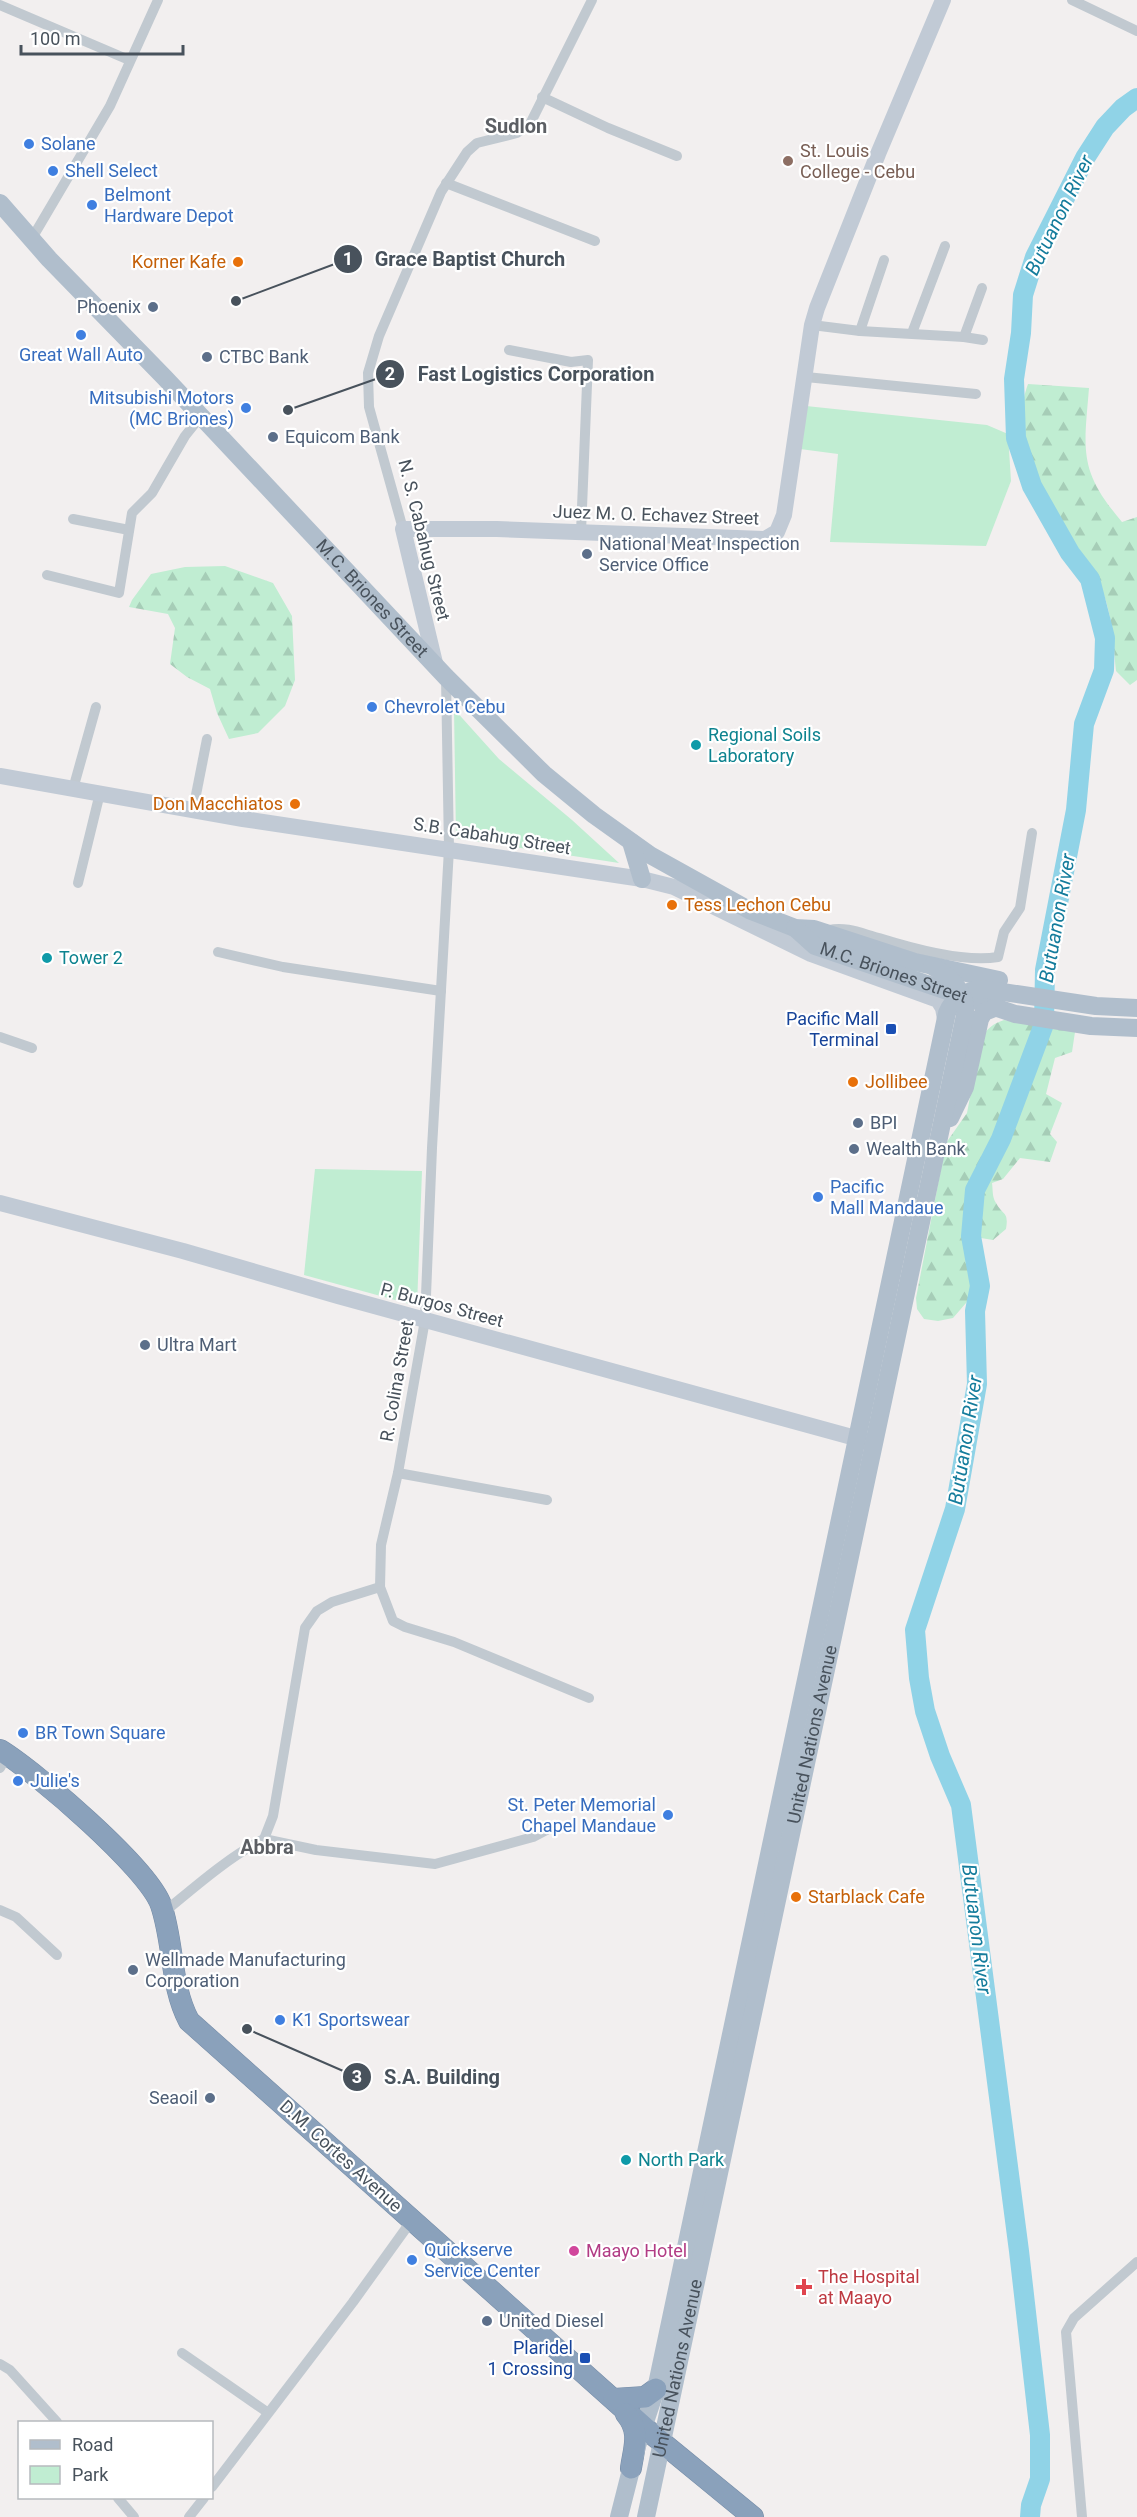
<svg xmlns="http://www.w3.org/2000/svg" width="1137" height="2517" viewBox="0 0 1137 2517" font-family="Roboto,sans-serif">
  <defs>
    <pattern id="forest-firs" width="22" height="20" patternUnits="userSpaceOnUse" patternTransform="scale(1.5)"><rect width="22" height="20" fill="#c0edd2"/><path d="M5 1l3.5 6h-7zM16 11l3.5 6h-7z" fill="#a6cdb7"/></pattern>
  </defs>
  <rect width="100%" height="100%" fill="#f2efef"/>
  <!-- green -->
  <g fill="#c0edd2">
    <polygon points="806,406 987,425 1008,434 1011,481 986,546 830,542 838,454 800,449"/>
    <polygon points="454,709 499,759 572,820 619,863 456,838"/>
    <polygon points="315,1169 422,1171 417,1306 304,1275"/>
  </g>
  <!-- forest -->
  <g fill="url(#forest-firs)">
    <path d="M1028,384L1089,388C1084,451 1078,470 1122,522L1137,517V680L1130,685L1116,671C1113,638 1112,603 1094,574C1088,563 1078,555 1071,545C1055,520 1024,467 1021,438C1019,419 1022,401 1028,384Z"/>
    <polygon points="225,566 273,583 292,616 295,680 285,706 258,733 229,739 217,713 210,689 187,677 170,664 175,628 168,614 129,607 132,600 151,574 185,567"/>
    <path d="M1004,1020L1075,1032L1072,1052L1055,1058L1046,1094L1062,1103L1050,1134L1057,1142L1050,1162L1020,1158L1003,1179L992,1183C993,1190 992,1197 996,1203C1003,1216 1009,1211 1006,1229L993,1240L981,1238L974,1244L973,1295L953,1318L938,1321L924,1319L917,1309L916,1298L946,1143L967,1113L981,1039C987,1028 993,1024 1004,1020Z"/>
  </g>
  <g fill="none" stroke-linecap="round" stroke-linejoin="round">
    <!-- river -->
    <polyline stroke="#90d3e7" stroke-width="20" points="1030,2517 1031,2505 1040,2479 1040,2435 1019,2251 961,1805 940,1756 925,1711 919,1678 915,1630 955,1509 977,1384 975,1311 980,1286 971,1236 975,1190 1001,1139 1044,1024 1045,970 1076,810 1084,724 1104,670 1105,638 1090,579 1070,553 1032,486 1016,438 1014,379 1021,333 1023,295 1035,257 1085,158 1105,127 1123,108 1137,98"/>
    <!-- highway casing -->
    <g stroke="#758ca7" stroke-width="22">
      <g id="highway">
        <path d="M0,1750C36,1772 148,1868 161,1905C174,1943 170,1985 189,2021L653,2435L753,2517"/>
        <polyline points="614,2399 645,2397 656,2389"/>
        <path d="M626,2414C641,2432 634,2447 631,2468"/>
      </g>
    </g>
    <!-- street -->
    <g stroke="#c1c9d0" stroke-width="10">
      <polyline points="1072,0 1137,31"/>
      <polyline points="0,5 129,60"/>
      <polyline points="542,97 608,128 677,156"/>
      <polyline points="446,183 595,241"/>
      <polyline points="31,240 110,106 158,0"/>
      <polyline points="812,325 860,331 964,337 983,340"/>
      <polyline points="860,331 884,260"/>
      <polyline points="912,333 945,246"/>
      <polyline points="964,337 982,288"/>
      <polyline points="509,350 571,362 588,360 581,532"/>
      <polyline points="806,377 976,394"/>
      <polyline points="73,519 129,530"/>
      <polyline points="403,529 369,407 368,373 379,336 441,192 467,152 477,143 517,133 530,124 592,0"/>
      <polyline points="47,575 119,593 132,513 152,493 185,436 201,416"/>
      <polyline points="73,789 96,707"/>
      <polyline points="193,810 207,739"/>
      <polyline points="78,883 100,793"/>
      <path d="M829,930C846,926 863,934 879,938C911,948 964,963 998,957L1004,932L1020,908L1032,833"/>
      <polyline points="218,952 283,967 441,991"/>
      <polyline points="0,1037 32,1048"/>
      <polyline points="398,1473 547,1500"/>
      <polyline points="380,1587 381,1545 398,1473 425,1320 432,1148 449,849 446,678"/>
      <polyline points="380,1587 393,1621 405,1627 454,1642 589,1698"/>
      <polyline points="0,1768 7,1755"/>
      <polyline points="264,1839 316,1850 435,1864 533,1837 552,1827"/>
      <polyline points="0,1910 16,1917 57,1955"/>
      <path d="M163,1913C195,1887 227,1858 264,1839L273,1816L305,1628L317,1611L332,1602L380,1587"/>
      <polyline points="182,2353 267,2412"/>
      <polyline points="0,2364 10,2370 57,2422"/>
      <polyline points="212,2487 353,2302 412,2220"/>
      <polyline points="118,2498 134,2517"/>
      <polyline points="189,2517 204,2498"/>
      <polyline points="1082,2517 1066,2332 1074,2318 1137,2262"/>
    </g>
    <!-- secondary -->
    <g stroke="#c1cad5" stroke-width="16">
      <polyline points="436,667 403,529 497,529 765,539 777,532 784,515 812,325 817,308 878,154 943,0"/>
      <polyline points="0,776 243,819 642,879 674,887 811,954 938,1000 943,1008 945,1019"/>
      <polyline points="0,1203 183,1251 338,1296 870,1442"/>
    </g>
    <!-- primary -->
    <g stroke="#b0becc" stroke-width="18">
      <path id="s1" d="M0,203L49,259L165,378L446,677L544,774L594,815L650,855L749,910L795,928L814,929L915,962L999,980"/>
      <polyline points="631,842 642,879"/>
      <path id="s2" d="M795,928L815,946L1015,1014L1091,1026L1137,1028"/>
      <polyline points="950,1118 965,1087 980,1019 984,1012 997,1007"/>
      <path d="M619,2517L637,2446L656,2389L947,1013C953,998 966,990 983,989L1096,1006L1137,1008"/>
      <path id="s3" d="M646,2517L965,1015C967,992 951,977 932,966"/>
    </g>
    <!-- highway -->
    <use href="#highway" stroke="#8aa1bb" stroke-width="21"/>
  </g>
  <!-- markers -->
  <g fill="#3f7fe0" stroke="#fff" stroke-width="2">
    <circle cx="29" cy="144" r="6"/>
    <circle cx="53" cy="171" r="6"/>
    <circle cx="92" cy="205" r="6"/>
    <circle cx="81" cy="335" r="6"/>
    <circle cx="246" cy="408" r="6"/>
    <circle cx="372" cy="707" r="6"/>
    <circle cx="818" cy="1197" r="6"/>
    <circle cx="23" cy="1733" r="6"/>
    <circle cx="18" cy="1781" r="6"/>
    <circle cx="668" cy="1815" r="6"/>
    <circle cx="280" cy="2020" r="6"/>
    <circle cx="412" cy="2260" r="6"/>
  </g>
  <circle fill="#8d6e63" stroke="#fff" stroke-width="2" cx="788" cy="161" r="6"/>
  <g fill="#e8710a" stroke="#fff" stroke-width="2">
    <circle cx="238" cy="262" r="6"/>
    <circle cx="295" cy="804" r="6"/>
    <circle cx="672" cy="905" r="6"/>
    <circle cx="853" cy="1082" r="6"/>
    <circle cx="796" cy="1897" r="6"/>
  </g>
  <g fill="#5c6f8a" stroke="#fff" stroke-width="2">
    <circle cx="153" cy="307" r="6"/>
    <circle cx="207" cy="357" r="6"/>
    <circle cx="273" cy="437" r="6"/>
    <circle cx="587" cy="554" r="6"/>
    <circle cx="858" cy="1123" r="6"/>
    <circle cx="854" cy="1149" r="6"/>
    <circle cx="145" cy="1345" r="6"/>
    <circle cx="133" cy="1970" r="6"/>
    <circle cx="210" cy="2098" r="6"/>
    <circle cx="487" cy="2321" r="6"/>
  </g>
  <g fill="#0f9aa8" stroke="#fff" stroke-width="2">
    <circle cx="696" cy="745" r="6"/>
    <circle cx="47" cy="958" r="6"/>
    <circle cx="626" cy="2160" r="6"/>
  </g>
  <g fill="#1a4fb4" stroke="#fff" stroke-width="2">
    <rect x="885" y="1023" width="12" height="12" rx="3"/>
    <rect x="579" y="2352" width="12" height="12" rx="3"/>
  </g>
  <circle fill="#d1479c" stroke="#fff" stroke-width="2" cx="574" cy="2251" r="6"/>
  <path fill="#e0444e" stroke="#fff" stroke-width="2" d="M801 2278h6v6h6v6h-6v6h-6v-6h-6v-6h6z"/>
  <g text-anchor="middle" stroke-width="4.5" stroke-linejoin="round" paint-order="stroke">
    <!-- shop labels -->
    <g font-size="18" fill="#366cbe" stroke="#fff" text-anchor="start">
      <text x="41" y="150">Solane</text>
      <text x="65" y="177">Shell Select</text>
      <text x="104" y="201">Belmont<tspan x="104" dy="21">Hardware Depot</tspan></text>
      <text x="81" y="361" text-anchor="middle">Great Wall Auto</text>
      <text x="234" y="404" text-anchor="end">Mitsubishi Motors<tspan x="234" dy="21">(MC Briones)</tspan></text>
      <text x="384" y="713">Chevrolet Cebu</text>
      <text x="830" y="1193">Pacific<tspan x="830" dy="21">Mall Mandaue</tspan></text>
      <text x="35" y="1739">BR Town Square</text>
      <text x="30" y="1787">Julie's</text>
      <text x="656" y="1811" text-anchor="end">St. Peter Memorial<tspan x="656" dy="21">Chapel Mandaue</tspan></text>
      <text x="292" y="2026">K1 Sportswear</text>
      <text x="424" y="2256">Quickserve<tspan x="424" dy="21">Service Center</tspan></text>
    </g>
    <!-- education labels -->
    <g font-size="18" fill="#785e54" stroke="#fff" text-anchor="start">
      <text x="800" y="157">St. Louis<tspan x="800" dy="21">College - Cebu</tspan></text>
    </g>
    <!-- food labels -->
    <g font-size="18" fill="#c56008" stroke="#fff" text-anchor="start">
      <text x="226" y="268" text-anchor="end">Korner Kafe</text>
      <text x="283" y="810" text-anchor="end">Don Macchiatos</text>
      <text x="684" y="911">Tess Lechon Cebu</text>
      <text x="865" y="1088">Jollibee</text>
      <text x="808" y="1903">Starblack Cafe</text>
    </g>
    <!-- service labels -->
    <g font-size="18" fill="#4e5e75" stroke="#fff" text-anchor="start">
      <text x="141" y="313" text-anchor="end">Phoenix</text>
      <text x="219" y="363">CTBC Bank</text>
      <text x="285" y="443">Equicom Bank</text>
      <text x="599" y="550">National Meat Inspection<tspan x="599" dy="21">Service Office</tspan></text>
      <text x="870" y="1129">BPI</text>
      <text x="866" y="1155">Wealth Bank</text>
      <text x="157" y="1351">Ultra Mart</text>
      <text x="145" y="1966">Wellmade Manufacturing<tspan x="145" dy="21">Corporation</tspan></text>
      <text x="198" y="2104" text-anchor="end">Seaoil</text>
      <text x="499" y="2327">United Diesel</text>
    </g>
    <!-- street labels -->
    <g font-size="18" fill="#48525c" stroke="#fff">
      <text transform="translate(656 515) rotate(2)" y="6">Juez M. O. Echavez Street</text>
      <text transform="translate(424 540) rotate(76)" y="6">N. S. Cabahug Street</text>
      <text dy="6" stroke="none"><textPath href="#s1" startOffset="543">M.C. Briones Street</textPath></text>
      <text transform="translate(492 836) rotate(9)" y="6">S.B. Cabahug Street</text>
      <text dy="6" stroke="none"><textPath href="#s2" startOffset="110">M.C. Briones Street</textPath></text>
      <text transform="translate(442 1305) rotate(15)" y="6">P. Burgos Street</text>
      <text transform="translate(397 1381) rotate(-80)" y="6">R. Colina Street</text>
      <text dy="6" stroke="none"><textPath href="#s3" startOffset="800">United Nations Avenue</textPath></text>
      <text transform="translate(341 2156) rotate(42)" y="6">D.M. Cortes Avenue</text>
      <text dy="6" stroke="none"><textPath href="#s3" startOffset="152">United Nations Avenue</textPath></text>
    </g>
    <!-- culture labels -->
    <g font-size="18" fill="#0d838f" stroke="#fff" text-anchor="start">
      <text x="708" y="741">Regional Soils<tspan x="708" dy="21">Laboratory</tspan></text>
      <text x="59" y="964">Tower 2</text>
      <text x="638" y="2166">North Park</text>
    </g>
    <!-- transit labels -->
    <g font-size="18" fill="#164399" stroke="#fff" text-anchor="end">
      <text x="879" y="1025">Pacific Mall<tspan x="879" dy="21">Terminal</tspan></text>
      <text x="573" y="2354">Plaridel<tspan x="573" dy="21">1 Crossing</tspan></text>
    </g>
    <!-- hotel labels -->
    <g font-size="18" fill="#b23c85" stroke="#fff" text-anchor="start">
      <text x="586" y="2257">Maayo Hotel</text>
    </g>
    <!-- health labels -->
    <g font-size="18" fill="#be3a42" stroke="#fff" text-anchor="start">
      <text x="818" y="2283">The Hospital<tspan x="818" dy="21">at Maayo</tspan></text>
    </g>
    <!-- neighbourhood labels -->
    <g font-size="20" font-weight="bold" fill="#5c5f64" stroke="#fff">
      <text x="516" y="133">Sudlon</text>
      <text x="267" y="1854">Abbra</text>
    </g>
    <!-- water labels -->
    <g font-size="20" font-style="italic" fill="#147c9c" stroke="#fff">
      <text transform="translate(1059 215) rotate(-64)" y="7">Butuanon River</text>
      <text transform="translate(1057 918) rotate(-80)" y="7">Butuanon River</text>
      <text transform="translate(965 1440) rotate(-81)" y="7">Butuanon River</text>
      <text transform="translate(977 1929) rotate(83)" y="7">Butuanon River</text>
    </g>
  </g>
  <!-- callouts -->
  <path fill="none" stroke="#48525c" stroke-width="2" d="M236 301L348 259M288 410L390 374M247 2029L357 2077"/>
  <g fill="#48525c" stroke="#fff" stroke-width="2">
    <circle cx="236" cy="301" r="6"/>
    <circle cx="288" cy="410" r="6"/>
    <circle cx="247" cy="2029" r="6"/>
    <circle cx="348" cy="259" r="15"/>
    <circle cx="390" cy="374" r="15"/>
    <circle cx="357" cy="2077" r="15"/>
  </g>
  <g font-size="18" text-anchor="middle" font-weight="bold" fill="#fff">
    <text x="348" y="265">1</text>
    <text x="390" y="380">2</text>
    <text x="357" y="2083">3</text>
  </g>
  <g font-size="20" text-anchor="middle" font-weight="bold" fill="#48525c" stroke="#fff" stroke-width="4.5" stroke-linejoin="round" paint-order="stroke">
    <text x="470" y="266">Grace Baptist Church</text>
    <text x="536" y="381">Fast Logistics Corporation</text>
    <text x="442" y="2084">S.A. Building</text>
  </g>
  <!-- legend -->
  <rect x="18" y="2421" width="195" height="78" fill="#ffffff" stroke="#b6babe" stroke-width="1.5"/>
  <rect x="30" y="2440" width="30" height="9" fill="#b0becc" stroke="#b6babe" stroke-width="1.5"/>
  <text x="72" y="2451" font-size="18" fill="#48525c">Road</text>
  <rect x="30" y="2466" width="30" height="18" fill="#c0edd2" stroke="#b6babe" stroke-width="1.5"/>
  <text x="72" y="2481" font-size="18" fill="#48525c">Park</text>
  <!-- scale -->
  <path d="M21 45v9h162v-9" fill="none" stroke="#48525c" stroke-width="3"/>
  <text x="30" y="45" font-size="18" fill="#48525c" stroke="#ffffff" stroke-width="4.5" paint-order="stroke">100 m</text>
</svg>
